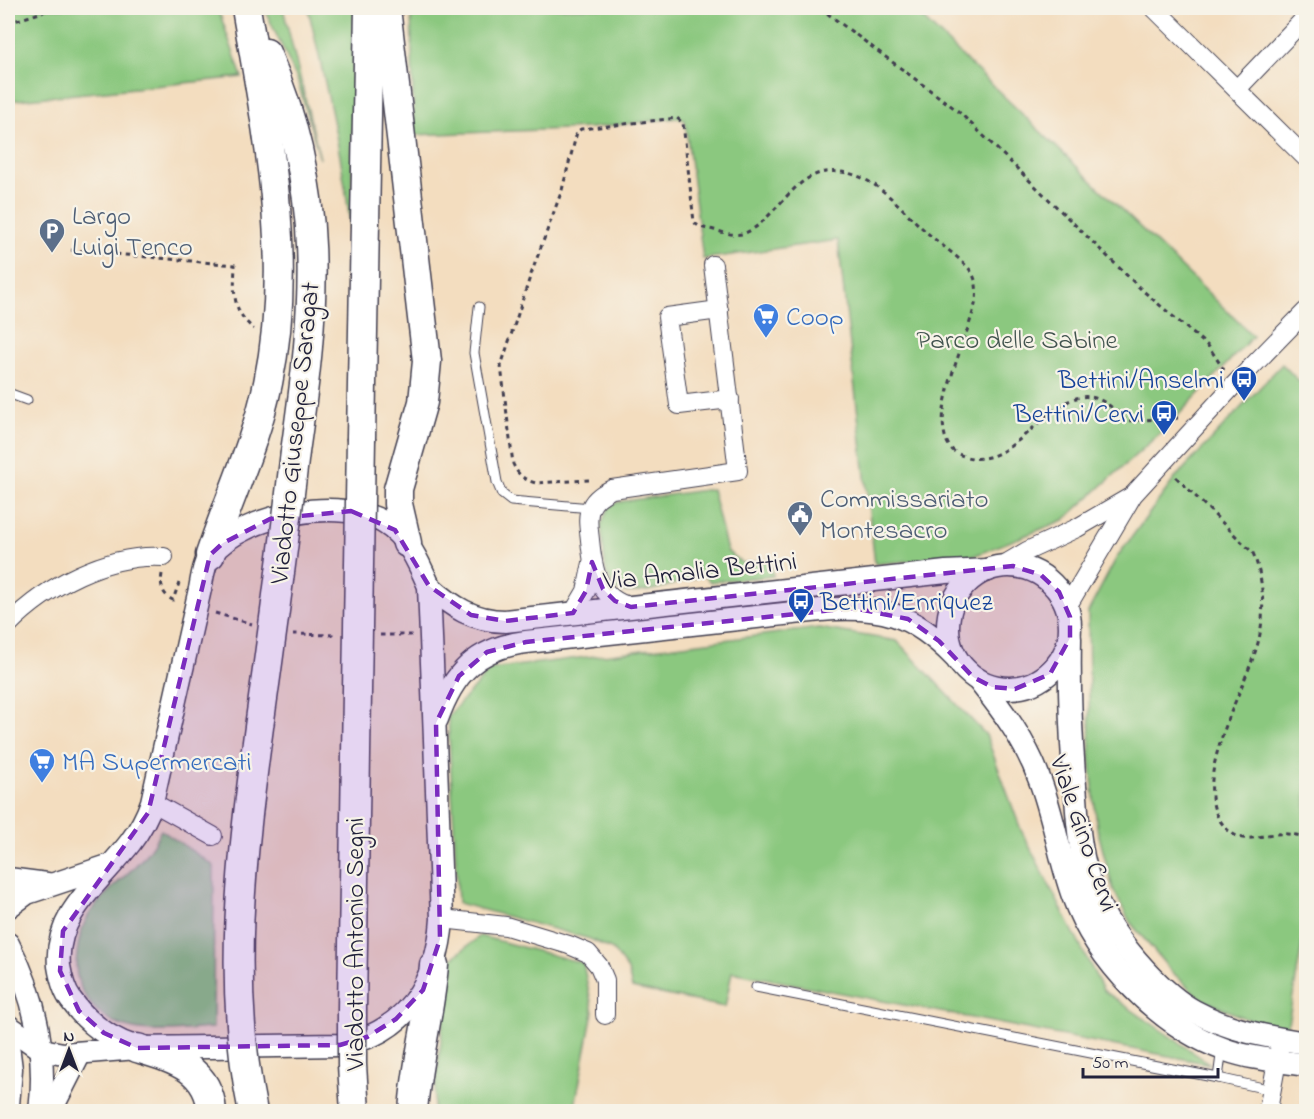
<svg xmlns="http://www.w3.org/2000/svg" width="1314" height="1119" viewBox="0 0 1314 1119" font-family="'Indie Flower',sans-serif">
  <rect width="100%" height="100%" fill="#f7f3e8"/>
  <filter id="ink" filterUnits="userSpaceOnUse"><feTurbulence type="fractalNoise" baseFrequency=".0167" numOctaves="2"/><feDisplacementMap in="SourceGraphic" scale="12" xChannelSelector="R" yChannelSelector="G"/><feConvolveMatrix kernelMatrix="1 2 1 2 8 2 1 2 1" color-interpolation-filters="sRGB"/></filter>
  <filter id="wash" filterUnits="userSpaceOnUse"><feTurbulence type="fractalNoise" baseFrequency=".008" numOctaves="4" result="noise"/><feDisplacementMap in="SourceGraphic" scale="24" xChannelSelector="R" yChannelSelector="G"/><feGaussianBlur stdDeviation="1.35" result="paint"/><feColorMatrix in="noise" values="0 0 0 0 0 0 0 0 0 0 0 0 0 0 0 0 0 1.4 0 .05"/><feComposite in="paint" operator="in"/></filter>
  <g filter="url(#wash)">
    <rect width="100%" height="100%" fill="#f3ddbf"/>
    <!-- green -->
    <g fill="#8bc87f" stroke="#56755d" stroke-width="1.5">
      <polygon points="8,8 215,8 221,17 242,77 8,101"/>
      <polygon points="264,8 283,8 320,159 297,79"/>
      <path d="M308,8H354L351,232C343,156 325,82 308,8Z"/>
      <polygon points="411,8 912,8 1253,336 1169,425 1064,520 976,555 875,564 838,240 703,259 685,120 677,118 590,128 414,135"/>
      <polygon points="1282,364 1306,388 1306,923 1287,1029 1244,1018 1200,998 1170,970 1130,922 1113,889 1097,828 1090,757 1088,612 1117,557 1176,477"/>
      <path d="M712,489L727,551L742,563L770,560L773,576L710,582L704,575C681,581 638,600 615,589L606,573L601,525L608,509L615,503L625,501Z"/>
      <polygon points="819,628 897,641 986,735 1021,830 1103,990 1210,1064 732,972 725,1007 632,988 628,970 613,950 590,939 458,903 448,716 491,669"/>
      <path d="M161,830L214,866L213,1028C167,1030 117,1042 87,999C80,989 76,977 76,965C77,947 80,928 90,913C113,880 142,870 161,830Z"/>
      <polygon points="480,936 583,963 593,1012 574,1111 433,1111 450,960"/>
    </g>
  </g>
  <g filter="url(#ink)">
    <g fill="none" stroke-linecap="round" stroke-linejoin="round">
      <!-- service casing -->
      <g stroke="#413e4f" stroke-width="11">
        <g id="service">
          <polyline points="479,307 474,353 497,482 502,494 511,501 591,508"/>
          <polyline points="8,393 27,400"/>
          <polyline points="756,987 1218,1078"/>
          <polyline points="1222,1048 1218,1078 1272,1090"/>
        </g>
      </g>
      <!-- minor casing -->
      <g stroke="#413e4f" stroke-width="20">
        <g id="minor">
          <polyline points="1154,8 1306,158"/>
          <polyline points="1238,88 1306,17"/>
          <polyline points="719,310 667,317 679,405 730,399"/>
          <polyline points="1000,567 1027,551 1077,528 1132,496"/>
          <path d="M631,607C597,598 593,570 590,540C589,529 586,517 591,507C595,498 604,493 612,489L738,471L713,265"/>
          <polyline points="1067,607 1133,495 1232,387 1306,311"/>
          <polyline points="573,613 586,591 592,563"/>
          <path d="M8,625C46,586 108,553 164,557"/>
          <polyline points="152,802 213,836"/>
          <polyline points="442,919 506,926 569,945 588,953 599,966 605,980 605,1015"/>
          <polyline points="1268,1110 1279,1050"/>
        </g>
      </g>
      <!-- tertiary casing -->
      <g stroke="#413e4f" stroke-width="25">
        <g id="tertiary">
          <circle cx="1009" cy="627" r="61"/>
          <path d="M429,586C452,607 474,621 505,621L946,572L988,570"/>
          <path d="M1070,638C1069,691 1071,744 1076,797C1078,828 1081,861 1093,891C1104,921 1123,946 1145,970C1159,985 1175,1001 1194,1011C1229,1030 1267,1037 1306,1043"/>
          <path d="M979,681C1003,711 1026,742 1039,778C1054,816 1059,857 1073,896C1096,960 1160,1027 1226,1050C1251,1059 1280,1061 1306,1065"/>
          <path d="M437,719C453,673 477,648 526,642L821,610C881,605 912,613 955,657"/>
          <polyline points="8,879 47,884"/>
          <polyline points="8,907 27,893 108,866"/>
          <path d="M8,944C36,997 47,1052 40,1112"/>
          <path d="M8,1026L42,1050L63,1054L137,1048L340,1045C406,1034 438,981 442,919L429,586C419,563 408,537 385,523C342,496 243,514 211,554C204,562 202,579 200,589L152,802C147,817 140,830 130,843C101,881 54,913 59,966C61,978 64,991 71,1000C88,1024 109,1039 137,1048"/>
          <polyline points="8,1045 11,1069 8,1105"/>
          <polyline points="50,1112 80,1053"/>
        </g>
      </g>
      <!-- primary casing -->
      <g stroke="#413e4f" stroke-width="31">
        <g id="primary">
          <polyline points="386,8 427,361 423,402 398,489 398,504 407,543"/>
          <path d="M266,53C327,192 316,306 295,452"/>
          <polyline points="361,438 369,8"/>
          <path d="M210,555C229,498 256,442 268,383C294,260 268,136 247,14"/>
          <path d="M137,1048C173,1059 209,1068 212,1112"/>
          <path d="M413,1112C416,1062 430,1015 434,965"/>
        </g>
      </g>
      <!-- path -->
      <g stroke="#413e4f" stroke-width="3" stroke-dasharray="4.5 4.5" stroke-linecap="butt">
        <polyline points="820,8 958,111 1142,290 1209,347 1224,370"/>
        <polyline points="8,23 43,12 48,8"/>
        <path d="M71,250L235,265C234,292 231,310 254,329"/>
        <path d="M1176,477L1253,553C1264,579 1265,611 1259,639C1248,685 1189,778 1221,822C1226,829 1231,834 1239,837C1251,841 1262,835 1275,834C1286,833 1296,835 1306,837"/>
        <path d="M589,480L536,483C524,480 518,475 513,464L501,366L530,277L562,190L577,132L581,129L677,118L683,123L694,222C700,229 706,228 714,230C722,232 733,236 742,234C771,226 791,176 826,172C873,167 900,210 932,237C944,247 960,258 970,270C977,279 977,290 976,301C967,337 949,373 944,410C942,423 943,444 955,452C1006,481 1040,403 1081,397C1100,394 1114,409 1127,421L1178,418"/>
        <path d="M162,574C160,585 162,595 173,600L179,583"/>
        <polyline points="215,613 252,624"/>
        <polyline points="293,634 335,635"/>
        <polyline points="380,635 413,635"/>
      </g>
      <!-- service -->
      <use href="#service" stroke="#fff" stroke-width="9"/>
      <!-- minor -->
      <use href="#minor" stroke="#fff" stroke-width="18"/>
      <!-- tertiary -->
      <use href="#tertiary" stroke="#fff" stroke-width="22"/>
      <!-- primary -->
      <use href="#primary" stroke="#fff" stroke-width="28"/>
      <!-- primary-bridge casing -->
      <g stroke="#413e4f" stroke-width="31" stroke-linecap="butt">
        <g id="primary-bridge">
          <path d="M253,1112C226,984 242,854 259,727C272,636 284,544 295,452"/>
          <polyline points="355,1112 352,1065 352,1008 361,438"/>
        </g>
      </g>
      <!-- primary-bridge -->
      <use href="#primary-bridge" stroke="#fff" stroke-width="28"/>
    </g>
  </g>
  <!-- marked area -->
  <path fill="#7b2cbf" fill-opacity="0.2" stroke="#7b2cbf" stroke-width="4.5" stroke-dasharray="12 8" stroke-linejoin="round" d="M351,511L395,530L429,586L471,615L505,621L573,613L586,591L592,562L603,589L615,601L631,607L1013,566L1041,575L1059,592L1070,617V638L1050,674L1015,689L992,687L973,677L939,641L908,619L853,608L526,642L487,652L459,676L436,723L440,939L423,990L396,1019L367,1037L340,1045L137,1048L104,1033L79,1011L60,971L63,931L148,813L210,555L223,543L270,519Z"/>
  <!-- icons -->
  <defs>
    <g id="parking-pin" transform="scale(1.35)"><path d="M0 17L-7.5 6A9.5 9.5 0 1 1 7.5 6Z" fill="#5c6f8a" stroke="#f7f3e8"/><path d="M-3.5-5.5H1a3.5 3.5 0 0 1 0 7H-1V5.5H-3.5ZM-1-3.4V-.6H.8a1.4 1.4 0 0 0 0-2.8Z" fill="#fff"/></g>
    <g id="supermarket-pin" transform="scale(1.35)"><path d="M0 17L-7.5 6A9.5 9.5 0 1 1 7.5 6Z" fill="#3f7fe0" stroke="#f7f3e8"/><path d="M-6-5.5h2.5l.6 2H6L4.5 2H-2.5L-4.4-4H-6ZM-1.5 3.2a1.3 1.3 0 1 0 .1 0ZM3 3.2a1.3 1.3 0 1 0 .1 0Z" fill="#fff"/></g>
    <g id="bus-pin" transform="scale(1.35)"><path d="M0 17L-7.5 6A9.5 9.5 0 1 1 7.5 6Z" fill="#1a4fb4" stroke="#f7f3e8"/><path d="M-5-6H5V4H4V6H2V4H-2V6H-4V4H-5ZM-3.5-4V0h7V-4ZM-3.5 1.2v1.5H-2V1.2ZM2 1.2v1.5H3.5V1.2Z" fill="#fff"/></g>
    <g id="civic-pin" transform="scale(1.35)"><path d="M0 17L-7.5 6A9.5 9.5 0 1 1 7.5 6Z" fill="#5c6f8a" stroke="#f7f3e8"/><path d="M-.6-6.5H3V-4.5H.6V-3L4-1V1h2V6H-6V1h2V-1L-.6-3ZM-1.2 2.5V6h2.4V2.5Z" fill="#fff"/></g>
  </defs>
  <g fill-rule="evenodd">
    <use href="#parking-pin" x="52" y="231"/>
    <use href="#supermarket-pin" x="766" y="316"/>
    <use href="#bus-pin" x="1244" y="379"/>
    <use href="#bus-pin" x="1164" y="413"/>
    <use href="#civic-pin" x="800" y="514"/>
    <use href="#bus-pin" x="801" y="601"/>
    <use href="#supermarket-pin" x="42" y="761"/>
  </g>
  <g text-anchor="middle" stroke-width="4.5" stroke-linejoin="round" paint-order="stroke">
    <!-- service labels -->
    <g font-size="27" fill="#4e5e75" stroke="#f7f3e8" text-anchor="start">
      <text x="72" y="224">Largo<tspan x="72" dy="31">Luigi Tenco</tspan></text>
      <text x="820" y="507">Commissariato<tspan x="820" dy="31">Montesacro</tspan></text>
    </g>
    <!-- shop labels -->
    <g font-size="27" fill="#366cbe" stroke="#f7f3e8" text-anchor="start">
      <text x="786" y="325">Coop</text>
      <text x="62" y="770">MA Supermercati</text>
    </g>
    <!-- park labels -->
    <g font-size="27" fill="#42544f" stroke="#f7f3e8">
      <text x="1017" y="348">Parco delle Sabine</text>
    </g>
    <!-- transit labels -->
    <g font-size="27" fill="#164399" stroke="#f7f3e8" text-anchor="end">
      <text x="1224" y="388">Bettini/Anselmi</text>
      <text x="1144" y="422">Bettini/Cervi</text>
      <text x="820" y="610" text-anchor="start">Bettini/Enriquez</text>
    </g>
    <!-- street labels -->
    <g font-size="27" fill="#22223b" stroke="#f7f3e8">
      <text transform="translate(294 433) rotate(-84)" y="9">Viadotto Giuseppe Saragat</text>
      <text transform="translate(700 570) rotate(-6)" y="9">Via Amalia Bettini</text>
      <text transform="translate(1085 833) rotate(71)" y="9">Viale Gino Cervi</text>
      <text transform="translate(354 944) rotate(-90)" y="9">Viadotto Antonio Segni</text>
    </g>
  </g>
  <!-- margin -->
  <rect width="1314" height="1119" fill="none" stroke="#f7f3e8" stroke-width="30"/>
  <!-- north arrow -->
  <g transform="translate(69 1050)" stroke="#f7f3e8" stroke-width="4.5" paint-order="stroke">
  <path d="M0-4.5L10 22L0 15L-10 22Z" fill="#22223b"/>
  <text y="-9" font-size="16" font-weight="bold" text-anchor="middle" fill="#22223b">N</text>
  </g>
  <!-- scale -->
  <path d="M1083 1068v9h135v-9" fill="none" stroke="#22223b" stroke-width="3"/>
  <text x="1092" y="1068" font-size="18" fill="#22223b" stroke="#f7f3e8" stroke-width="4.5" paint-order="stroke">50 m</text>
</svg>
